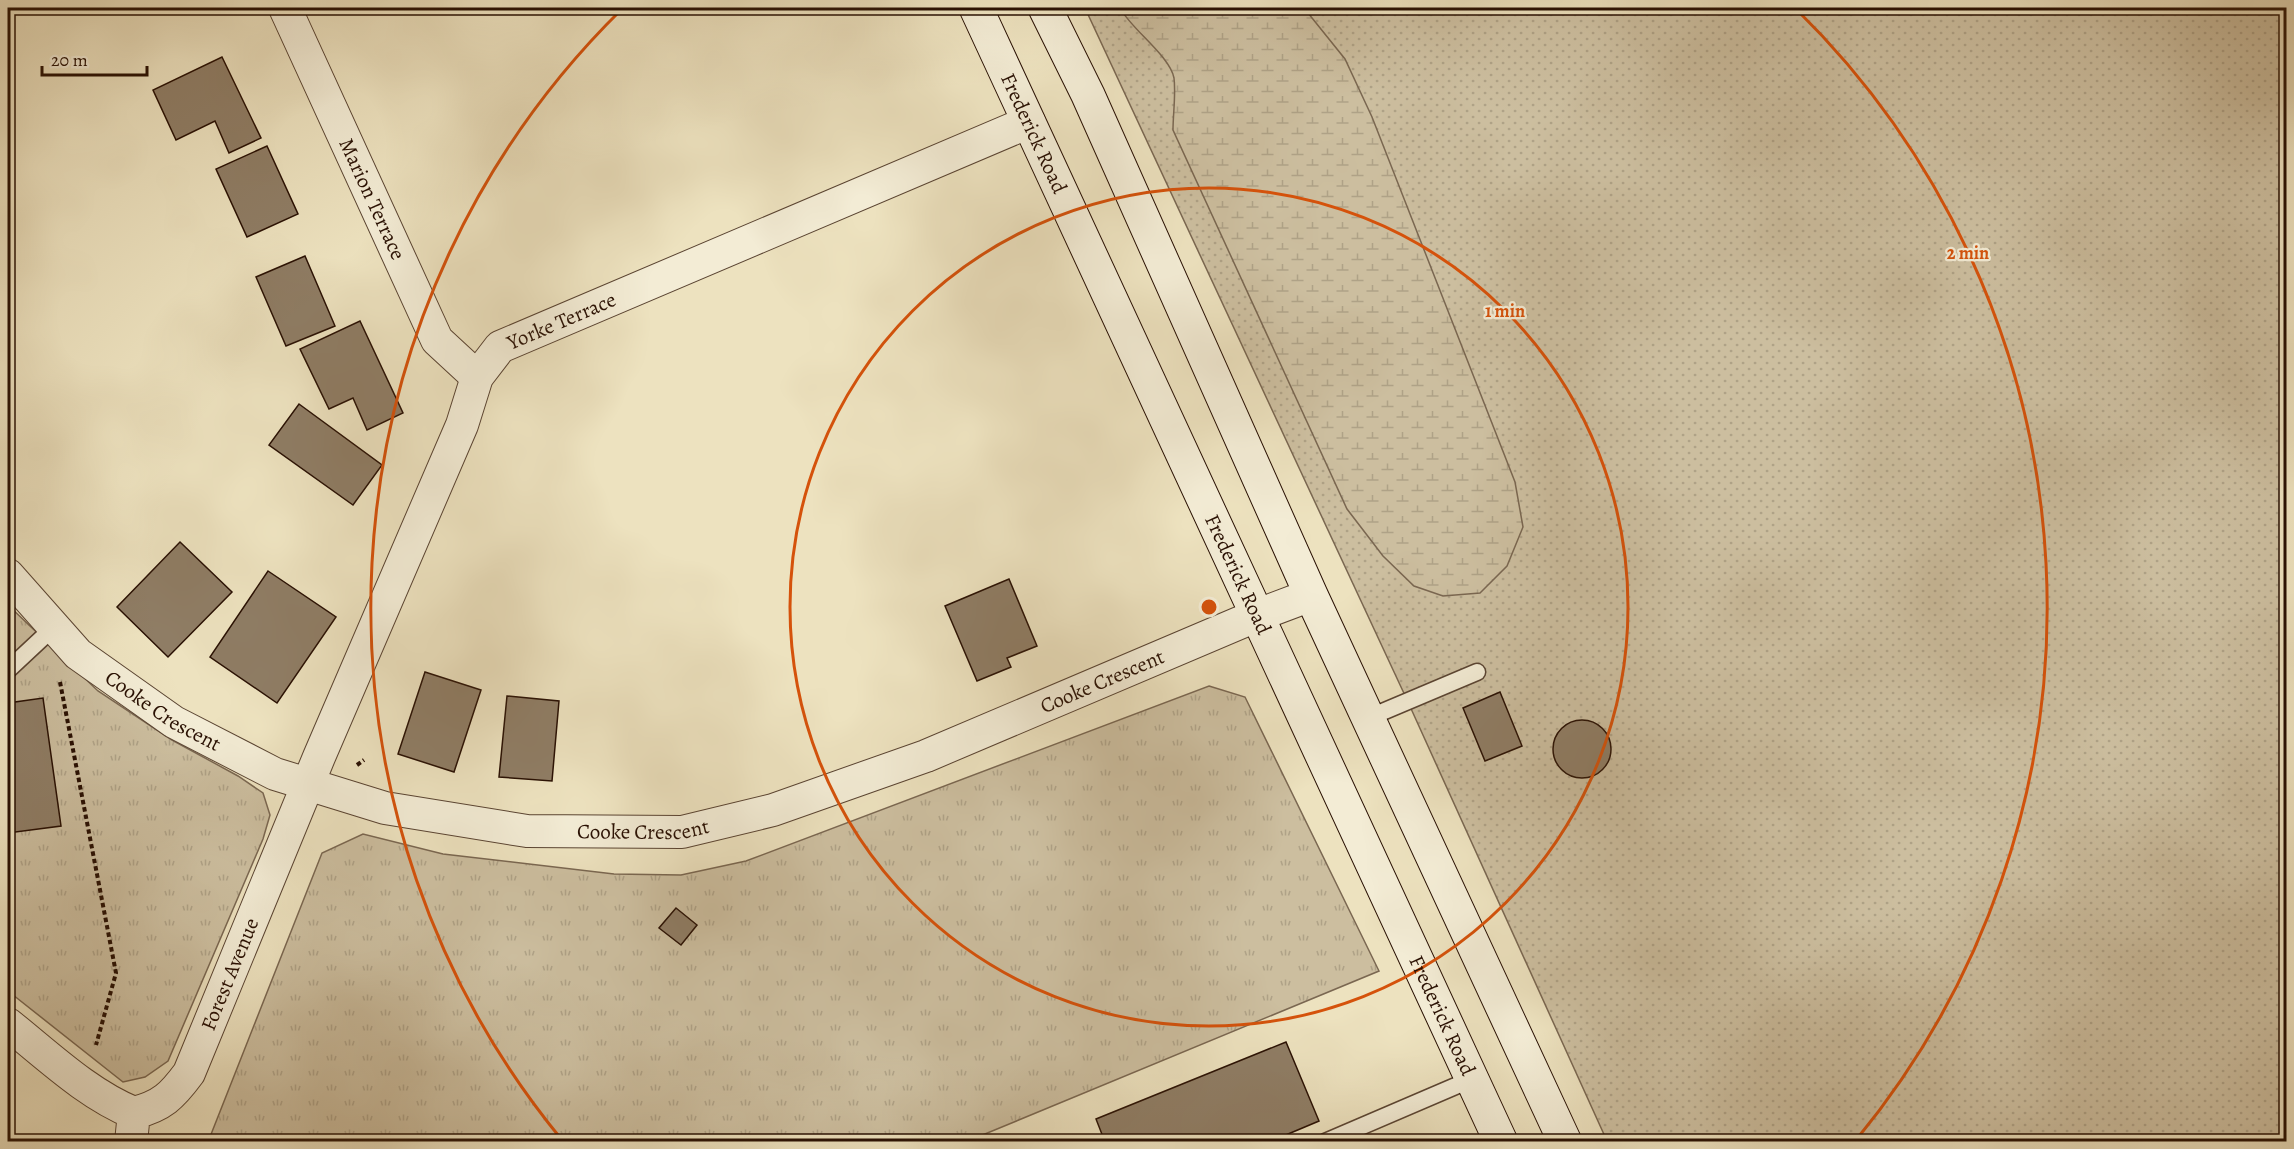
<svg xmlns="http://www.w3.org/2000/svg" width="2294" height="1149" viewBox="0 0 2294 1149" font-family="Alegreya,serif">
  <defs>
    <pattern id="grass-dots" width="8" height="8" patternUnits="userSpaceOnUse" patternTransform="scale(1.5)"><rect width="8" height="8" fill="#ccbe9f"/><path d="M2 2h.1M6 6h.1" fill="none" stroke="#afa287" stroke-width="1.8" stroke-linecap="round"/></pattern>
    <pattern id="wetland-marsh" width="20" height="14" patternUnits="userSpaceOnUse" patternTransform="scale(1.5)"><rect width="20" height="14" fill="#ccbe9f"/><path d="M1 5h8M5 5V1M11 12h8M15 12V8" fill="none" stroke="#afa287"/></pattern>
    <pattern id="park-tufts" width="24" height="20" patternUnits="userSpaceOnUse" patternTransform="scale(1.5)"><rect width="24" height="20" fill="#ccbe9f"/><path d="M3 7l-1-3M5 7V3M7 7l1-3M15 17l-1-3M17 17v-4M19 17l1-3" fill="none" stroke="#afa287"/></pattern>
  </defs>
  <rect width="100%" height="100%" fill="#ede2bf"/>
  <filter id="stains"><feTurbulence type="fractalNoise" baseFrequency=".00333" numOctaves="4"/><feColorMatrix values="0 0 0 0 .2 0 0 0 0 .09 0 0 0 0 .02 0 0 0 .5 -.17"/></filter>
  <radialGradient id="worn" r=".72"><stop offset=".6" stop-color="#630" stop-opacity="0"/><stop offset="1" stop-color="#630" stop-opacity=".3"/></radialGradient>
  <!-- grass -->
  <polygon fill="url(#grass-dots)" stroke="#7a6751" stroke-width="1.5" points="1085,8 2286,8 2286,1141 1607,1141 1408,702"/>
  <!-- wetland -->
  <path fill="url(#wetland-marsh)" stroke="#7a6751" stroke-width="1.5" d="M1120,8H1304L1345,59L1372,117L1515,482L1523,527L1507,566L1480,593L1443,596L1414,586L1383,556L1347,509L1173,130C1173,114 1176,94 1174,78C1170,56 1131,29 1120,8Z"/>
  <!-- park -->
  <g fill="url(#park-tufts)" stroke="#7a6751" stroke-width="1.5">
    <polygon points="8,605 98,691 172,740 238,776 263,793 270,815 263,839 168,1061 145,1077 123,1082 8,991"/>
    <polygon points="1209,686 1245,697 1379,971 968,1141 208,1142 322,853 363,834 443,854 614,874 681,875 746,861"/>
  </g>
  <!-- building -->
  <g fill="#8f7d65" stroke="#291003" stroke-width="1.5">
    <polygon points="222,57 261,138 229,153 215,121 176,140 153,90"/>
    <polygon points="267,146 298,214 247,237 216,169"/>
    <polygon points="305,256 335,326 286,346 256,277"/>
    <polygon points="360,321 403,413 367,430 353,398 329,409 300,349"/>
    <polygon points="299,404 382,465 353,505 269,445"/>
    <polygon points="180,542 232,592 168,657 117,607"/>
    <polygon points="268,571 336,617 277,703 210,657"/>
    <polygon points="1009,579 1037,646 1007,658 1011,667 977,681 945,606"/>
    <polygon points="425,672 481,690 454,772 398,754"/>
    <polygon points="1500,692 1522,746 1485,761 1463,708"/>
    <polygon points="507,696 559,701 552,781 499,777"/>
    <polygon points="43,698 61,826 8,833 8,703"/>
    <circle cx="1582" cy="749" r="29"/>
    <polygon points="676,908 697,925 681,945 659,928"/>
    <polygon points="1286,1042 1319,1121 1269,1142 1105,1142 1096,1119"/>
  </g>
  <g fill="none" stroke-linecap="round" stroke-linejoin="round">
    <!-- lane casing -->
    <g stroke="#5a4432" stroke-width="19">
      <g id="lane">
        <polyline points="8,670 54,627"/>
        <polyline points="1368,718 1477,672"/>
        <polyline points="1325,1142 1472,1079"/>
      </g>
    </g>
    <!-- street casing -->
    <g stroke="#5a4432" stroke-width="34">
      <g id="street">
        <path id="s1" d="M285,8L437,340L477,377"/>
        <path id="s2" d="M8,575L78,654L174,722L275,774L385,808L527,831L682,832L773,810L926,756L1258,615L1311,595"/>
        <path d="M8,1024C47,1055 87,1094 134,1113"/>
        <path id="s3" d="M131,1142L134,1113C162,1106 172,1096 189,1073L319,757L462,425L477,377L500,347L1029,122"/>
      </g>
    </g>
    <!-- secondary casing -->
    <g stroke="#291003" stroke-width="35">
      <g id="secondary">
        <path id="s4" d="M976,8L1501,1142"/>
        <polyline points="1045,8 1088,95 1311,595 1565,1142"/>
      </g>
    </g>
    <!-- path -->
    <g stroke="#291003" stroke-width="4" stroke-dasharray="4.5 3" stroke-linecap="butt">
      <polyline points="60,682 116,973 96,1045"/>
      <polyline points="357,765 364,760"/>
    </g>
    <!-- lane -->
    <use href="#lane" stroke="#f3ecd5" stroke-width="16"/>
    <!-- street -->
    <use href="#street" stroke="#f3ecd5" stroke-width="32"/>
    <!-- secondary -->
    <use href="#secondary" stroke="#f3ecd5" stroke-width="33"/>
  </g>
  <!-- distance rings -->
  <g fill="none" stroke="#d5520b" stroke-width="3">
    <circle cx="1209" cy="607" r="419"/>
    <path d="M562 1140A838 838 0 0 1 622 9M1796 9A838 838 0 0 1 1856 1140"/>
  </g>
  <g text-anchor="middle" stroke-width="4.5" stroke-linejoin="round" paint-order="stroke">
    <!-- street labels -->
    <g font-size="21" fill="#291003" stroke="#f3ecd5">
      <text dy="7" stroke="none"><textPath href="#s4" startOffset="138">Frederick Road</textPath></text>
      <text dy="7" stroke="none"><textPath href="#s1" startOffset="210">Marion Terrace</textPath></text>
      <text dy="7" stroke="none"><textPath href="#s3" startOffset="957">Yorke Terrace</textPath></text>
      <text dy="7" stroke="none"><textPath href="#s4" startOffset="624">Frederick Road</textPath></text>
      <text dy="7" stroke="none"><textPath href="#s2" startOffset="1198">Cooke Crescent</textPath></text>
      <text dy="7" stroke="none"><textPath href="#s2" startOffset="208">Cooke Crescent</textPath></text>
      <text dy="7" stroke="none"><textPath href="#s2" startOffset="712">Cooke Crescent</textPath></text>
      <text dy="7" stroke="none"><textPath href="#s3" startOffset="206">Forest Avenue</textPath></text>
      <text dy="7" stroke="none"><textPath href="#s4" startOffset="1110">Frederick Road</textPath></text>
    </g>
  </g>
  <circle cx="1209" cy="607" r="9" fill="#d5520b" stroke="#f3ecd5" stroke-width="3"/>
  <g font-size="18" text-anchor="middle" font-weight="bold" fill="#d5520b" stroke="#f3ecd5" stroke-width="4.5" stroke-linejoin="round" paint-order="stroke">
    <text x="1968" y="259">2 min</text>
    <text x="1505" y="317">1 min</text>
  </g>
  <!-- margin -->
  <rect width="2294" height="1149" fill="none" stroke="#ede2bf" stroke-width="30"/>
  <rect x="9" y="9" width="2276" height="1131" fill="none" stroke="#291003" stroke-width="3"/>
  <rect x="15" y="15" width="2264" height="1119" fill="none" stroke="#291003" stroke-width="1.5"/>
  <!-- scale -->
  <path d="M42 66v9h105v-9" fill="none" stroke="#291003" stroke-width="3"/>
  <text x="51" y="66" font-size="18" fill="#291003" stroke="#f3ecd5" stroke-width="4.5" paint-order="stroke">20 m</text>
  <rect width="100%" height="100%" filter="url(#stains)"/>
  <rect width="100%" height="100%" fill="url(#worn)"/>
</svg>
